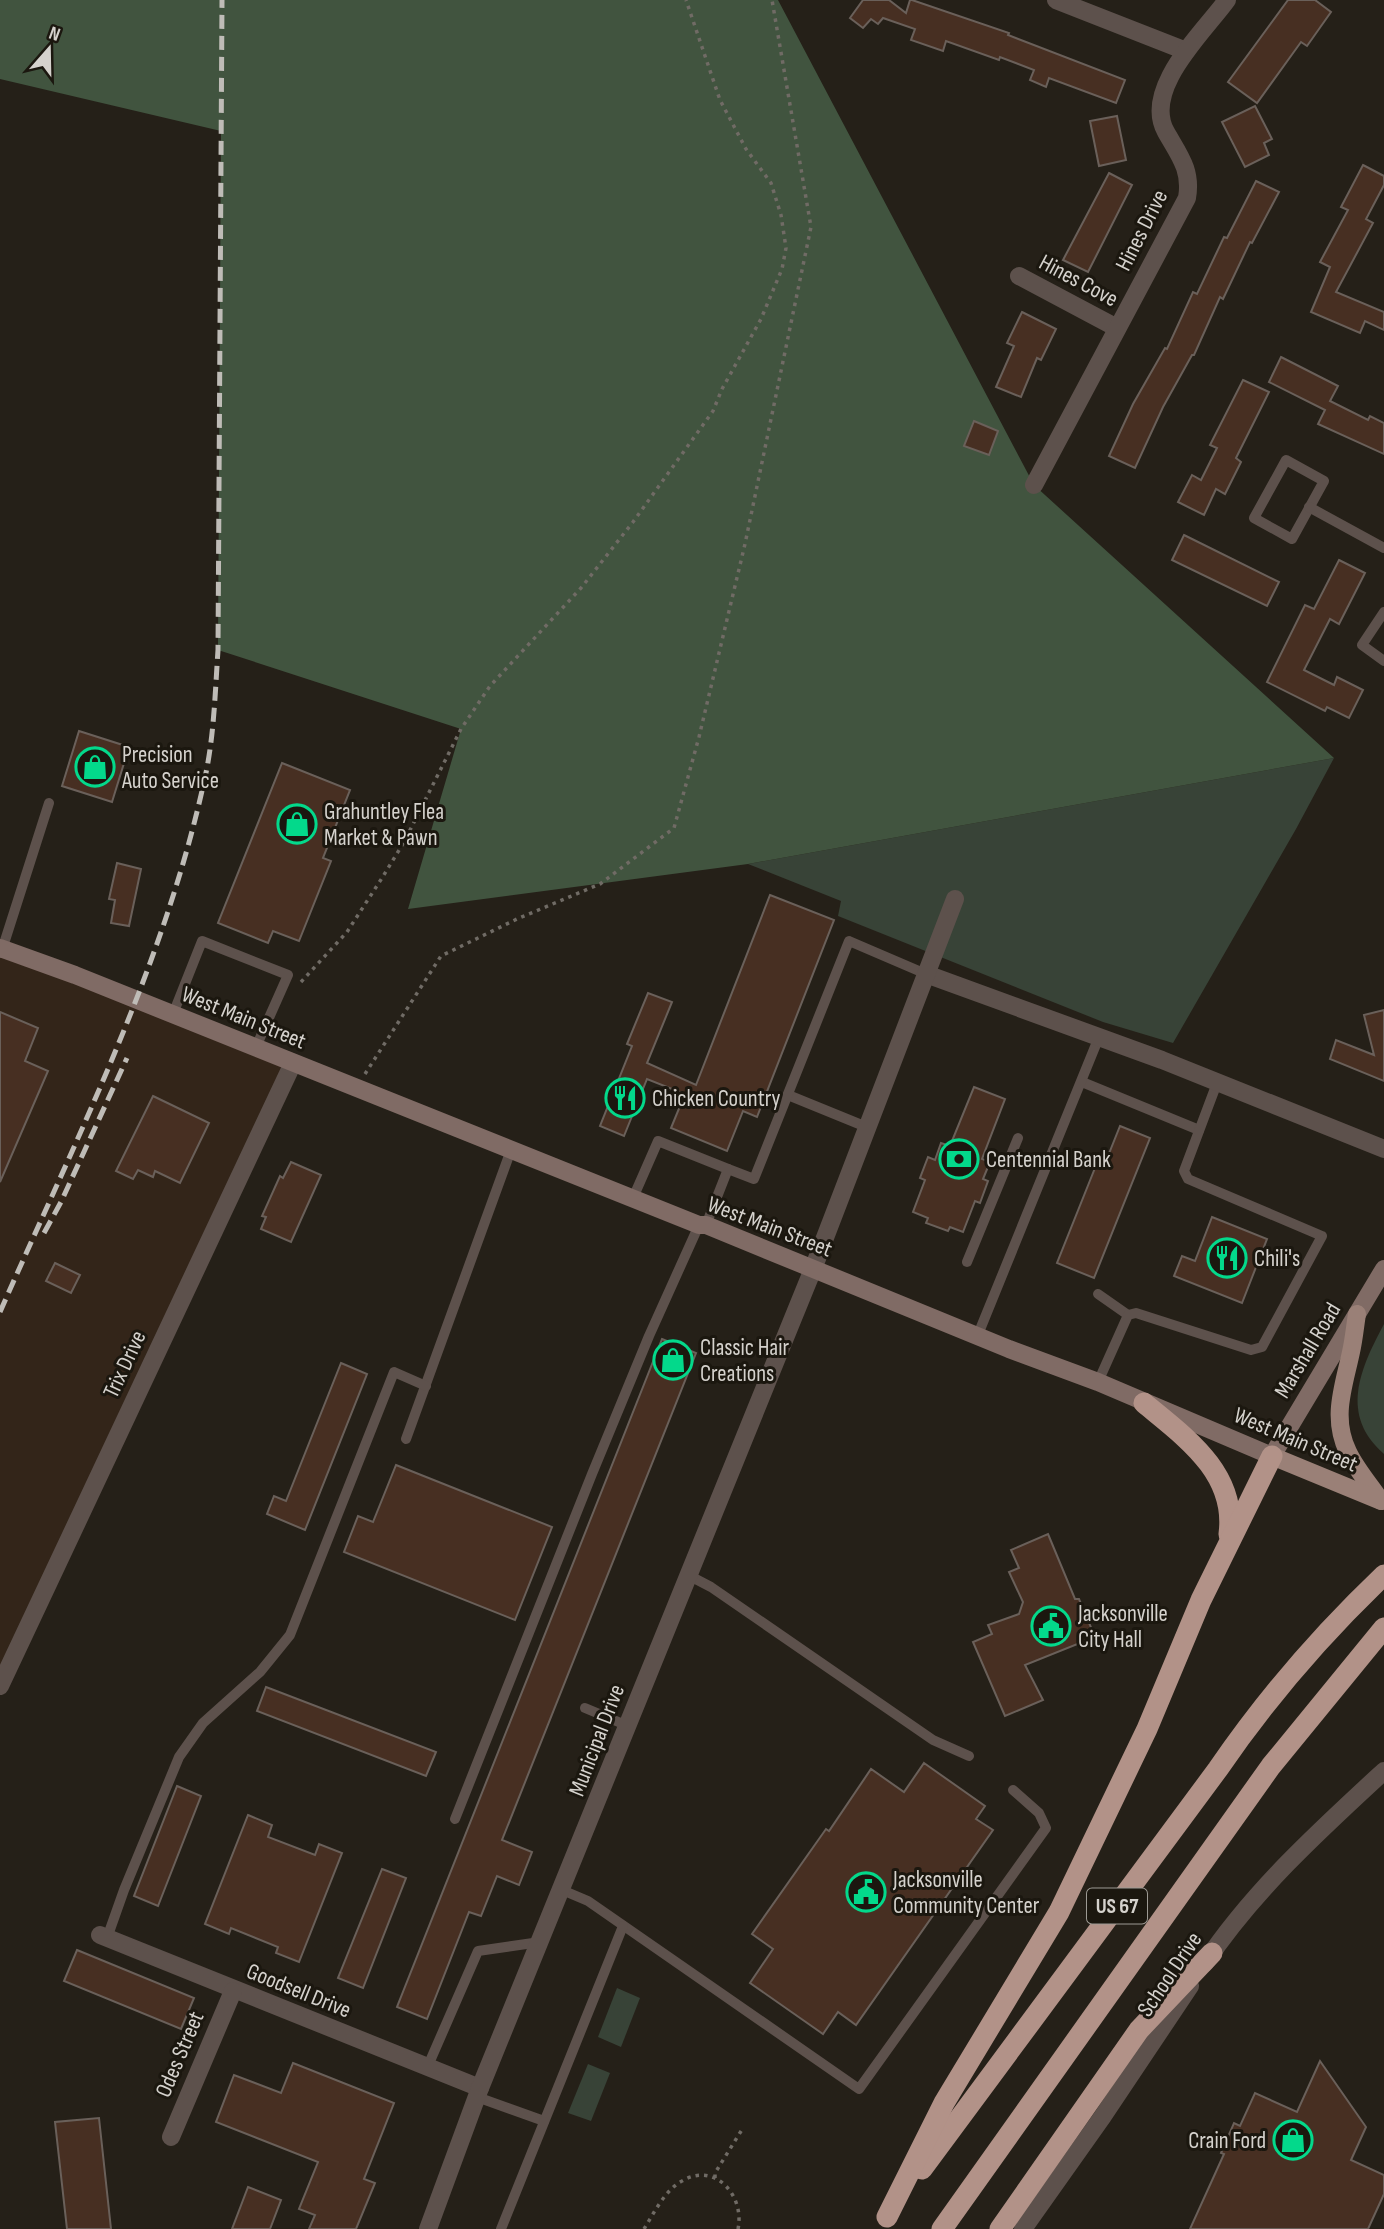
<svg xmlns="http://www.w3.org/2000/svg" width="1384" height="2229" viewBox="0 0 1384 2229" font-family="'Sofia Sans Condensed',sans-serif">
  <rect width="100%" height="100%" fill="#252018"/>
  <!-- industrial -->
  <polygon fill="#332519" points="0,948 293,1063 0,1686"/>
  <!-- green -->
  <g fill="#384337">
    <polygon points="1334,758 1296,829 1173,1043 1103,1022 838,916 841,901 748,864"/>
    <path d="M1384,1324V1454C1339,1415 1360,1369 1384,1324Z"/>
    <polygon points="617,1988 640,1998 621,2047 598,2037"/>
    <polygon points="588,2064 610,2073 591,2121 568,2113"/>
  </g>
  <!-- forest -->
  <polygon fill="#41543f" points="0,0 778,0 1034,485 1334,758 748,864 408,909 461,729 218,650 221,131 0,79"/>
  <!-- building -->
  <g fill="#472f22" stroke="#6a605a" stroke-width="2">
    <polygon points="863,0 889,0 906,13 910,0 912,0 1009,33 1008,35 1125,80 1116,103 1049,78 1046,87 1030,80 1034,70 1000,57 999,60 946,41 943,51 911,40 915,29 883,18 878,24 871,19 863,28 850,18"/>
    <polygon points="1288,0 1315,0 1331,12 1307,46 1301,42 1257,103 1228,82"/>
    <polygon points="1255,106 1272,139 1264,143 1269,155 1245,167 1222,122"/>
    <polygon points="1117,116 1126,160 1099,166 1090,121"/>
    <polygon points="1363,165 1384,176 1384,185 1366,219 1373,223 1336,292 1384,312 1384,330 1365,321 1360,333 1311,312 1330,267 1320,262 1348,210 1341,207"/>
    <polygon points="1109,173 1132,185 1088,272 1063,260"/>
    <polygon points="1256,181 1279,192 1252,243 1250,242 1223,299 1220,297 1194,355 1192,355 1163,407 1135,468 1109,456 1133,404 1165,348 1167,349 1193,292 1197,294 1224,237 1227,238"/>
    <polygon points="1022,312 1056,329 1041,360 1037,358 1021,397 996,387 1014,346 1007,343"/>
    <polygon points="1281,357 1338,386 1330,401 1368,420 1370,416 1384,423 1384,454 1318,424 1325,410 1269,382"/>
    <polygon points="1243,380 1269,392 1236,458 1241,462 1225,494 1216,489 1204,515 1178,502 1192,475 1201,480 1217,448 1210,445"/>
    <polygon points="974,421 998,431 989,455 964,446"/>
    <polygon points="1184,535 1279,582 1267,606 1172,560"/>
    <polygon points="1339,560 1365,573 1339,624 1330,619 1304,670 1334,685 1337,677 1363,690 1349,718 1327,707 1325,711 1267,682 1305,605 1314,609"/>
    <polygon points="79,731 129,747 112,802 62,786"/>
    <polygon points="282,763 350,790 323,858 331,861 299,941 273,931 268,943 218,923"/>
    <polygon points="117,863 141,869 129,926 111,923 115,900 109,899"/>
    <polygon points="770,895 834,920 757,1117 743,1111 727,1151 671,1128 685,1094 647,1079 624,1136 600,1126 632,1046 627,1044 648,993 672,1002 647,1063 696,1085"/>
    <polygon points="1384,1010 1384,1081 1330,1059 1336,1040 1374,1055 1364,1015"/>
    <polygon points="0,1012 38,1028 25,1061 48,1071 0,1182"/>
    <polygon points="974,1087 1005,1099 982,1159 990,1162 983,1179 988,1181 980,1203 975,1201 963,1232 950,1227 948,1231 926,1223 928,1218 913,1212 925,1180 920,1178 928,1157 935,1160 941,1143 950,1146"/>
    <polygon points="153,1096 209,1123 180,1183 155,1171 153,1177 138,1170 133,1179 116,1171"/>
    <polygon points="1120,1126 1150,1138 1094,1278 1057,1263 1097,1163 1104,1166"/>
    <polygon points="291,1162 321,1175 291,1242 261,1229 266,1217 262,1216 280,1176 283,1178"/>
    <polygon points="1212,1217 1267,1239 1242,1303 1174,1276 1182,1256 1195,1261"/>
    <polygon points="55,1263 80,1275 71,1293 46,1281"/>
    <polygon points="662,1339 696,1353 502,1840 532,1852 519,1885 497,1876 481,1916 469,1912 427,2019 397,2007"/>
    <polygon points="341,1363 367,1374 305,1530 267,1514 274,1496 286,1501"/>
    <polygon points="396,1465 552,1527 515,1620 344,1552 358,1516 373,1522"/>
    <polygon points="1048,1534 1075,1599 1079,1599 1095,1637 1025,1665 1043,1700 1005,1716 973,1642 992,1634 988,1625 1019,1614 1023,1602 1009,1572 1019,1568 1011,1550"/>
    <polygon points="266,1687 436,1752 426,1776 257,1711"/>
    <polygon points="924,1763 985,1806 976,1819 993,1830 856,2025 838,2012 823,2034 750,1983 773,1949 752,1934 826,1829 829,1831 871,1769 904,1792"/>
    <polygon points="177,1786 201,1796 158,1906 134,1896"/>
    <polygon points="248,1815 272,1825 268,1837 315,1855 319,1844 342,1853 299,1962 276,1953 278,1947 231,1928 229,1934 205,1924"/>
    <polygon points="382,1869 406,1878 363,1988 338,1978"/>
    <polygon points="77,1950 194,1998 181,2029 64,1981"/>
    <polygon points="1320,2061 1366,2127 1351,2160 1384,2175 1384,2194 1368,2229 1190,2229 1224,2154 1221,2153 1234,2123 1240,2126 1255,2093 1297,2112"/>
    <polygon points="293,2063 394,2103 364,2179 375,2183 356,2229 309,2229 315,2215 299,2209 318,2162 216,2122 234,2075 281,2093"/>
    <polygon points="99,2118 111,2229 67,2229 55,2122"/>
    <polygon points="248,2187 281,2200 270,2229 232,2229"/>
  </g>
  <g fill="none" stroke-linecap="round" stroke-linejoin="round">
    <!-- path -->
    <g stroke="#706b65" stroke-width="3.5" stroke-dasharray="3.5 5" stroke-linecap="butt">
      <polyline points="301,982 347,932 382,878 404,842 461,729 490,686 581,588 633,522 713,411 722,389 761,319 782,269 786,248 781,215 771,183 746,149 720,100 686,0"/>
      <polyline points="365,1074 441,956 517,919 600,884 674,828 699,737 745,544 811,227 772,0"/>
      <polyline points="715,2178 715,2173 743,2128"/>
      <path d="M644,2229C654,2213 665,2190 682,2181C715,2161 745,2196 738,2229"/>
    </g>
    <!-- service -->
    <g stroke="#5d514c" stroke-width="10">
      <polygon points="1286,460 1324,481 1292,539 1254,518"/>
      <polyline points="1309,507 1384,548"/>
      <polyline points="1384,612 1362,645 1384,661"/>
      <polyline points="1,953 49,803"/>
      <polyline points="173,1014 202,941 288,975 256,1047"/>
      <polyline points="1082,1082 1199,1130"/>
      <polyline points="788,1095 869,1128"/>
      <polyline points="728,1169 754,1179 849,941 926,974"/>
      <polyline points="633,1198 658,1141 728,1169 706,1225"/>
      <polyline points="967,1262 1018,1138"/>
      <polyline points="1098,1294 1128,1315"/>
      <polyline points="977,1337 1099,1037"/>
      <polyline points="1098,1382 1128,1315 1136,1313 1251,1350 1262,1347 1322,1236 1188,1179 1184,1171 1217,1083"/>
      <polyline points="406,1439 511,1150"/>
      <polyline points="688,1575 711,1587 933,1740 969,1756"/>
      <polyline points="585,1708 628,1726"/>
      <polyline points="455,1819 592,1474 649,1336 699,1225"/>
      <polyline points="562,1890 588,1901 859,2089 1046,1828 1039,1813 1013,1790"/>
      <polyline points="107,1938 124,1890 179,1757 203,1723 260,1672 290,1635 394,1372 426,1386"/>
      <polyline points="427,2068 478,1951 540,1942"/>
      <polyline points="477,2097 544,2121"/>
      <polyline points="501,2229 623,1926"/>
    </g>
    <!-- minor -->
    <g stroke="#5d514c" stroke-width="18">
      <polyline points="1056,0 1186,51"/>
      <polyline points="1019,276 1117,328"/>
      <path d="M1034,485L1187,198C1192,170 1179,155 1166,132C1142,89 1203,33 1227,0"/>
      <polyline points="926,974 1162,1060 1384,1149"/>
      <polyline points="0,1686 293,1063"/>
      <polyline points="100,1935 480,2088"/>
      <polyline points="171,2137 233,1991"/>
      <polyline points="428,2229 480,2088 813,1269 955,899"/>
    </g>
    <!-- tertiary -->
    <g stroke="#5d514c" stroke-width="18">
      <path d="M1205,1963C1253,1891 1320,1830 1384,1771"/>
      <polyline points="1023,2229 1103,2116 1190,1986"/>
    </g>
    <!-- secondary -->
    <polyline stroke="#806b65" stroke-width="18" points="0,948 75,975 699,1225 706,1225 1009,1349 1098,1382 1272,1456 1384,1269"/>
    <!-- primary -->
    <g stroke="#9a8077" stroke-width="18">
      <path d="M1357,1314C1355,1326 1354,1339 1351,1352C1344,1386 1331,1417 1348,1452C1356,1469 1370,1485 1381,1501"/>
      <polyline points="1272,1456 1381,1501"/>
    </g>
    <!-- motorway -->
    <g stroke="#b29288" stroke-width="21">
      <path d="M1144,1403C1185,1437 1237,1473 1229,1534"/>
      <path d="M922,2169L1218,1769C1266,1699 1322,1634 1384,1575"/>
      <polyline points="887,2217 944,2103 1059,1912 1147,1729 1201,1600 1272,1456"/>
      <polyline points="942,2229 1271,1766 1384,1628"/>
      <polyline points="1000,2229 1139,2030 1212,1953"/>
    </g>
    <!-- rail -->
    <g stroke="#bfbcb7" stroke-width="5" stroke-dasharray="14 7" stroke-linecap="butt">
      <polyline points="44,1233 61,1202 127,1058"/>
      <path d="M0,1312C76,1139 163,968 204,782C214,739 215,694 218,650L222,0"/>
    </g>
  </g>
  <!-- icons -->
  <defs>
    <g id="shop-ring" transform="scale(2.0125)"><circle r="9.5" fill="#1b170f" stroke="#03d98b" stroke-width="1.5"/><path d="M-5-2.5h2.3a2.7 3.5 0 0 1 5.4 0H5L5.5 6h-11ZM-1.5-2.5h3a1.5 2.3 0 0 0-3 0Z" fill="#03d98b"/></g>
    <g id="restaurant-ring" transform="scale(2.0125)"><circle r="9.5" fill="#1b170f" stroke="#03d98b" stroke-width="1.5"/><path d="M-5-6h1v4h1v-4h1v4h1v-4h1v5L-1.5 .5V6h-2V.5L-5-1ZM5-6V6H3V1.5H1.5Q1.5-4 5-6Z" fill="#03d98b"/></g>
    <g id="bank-ring" transform="scale(2.0125)"><circle r="9.5" fill="#1b170f" stroke="#03d98b" stroke-width="1.5"/><path d="M-6-4H6V4H-6ZM0-2.3a2.3 2.3 0 1 0 0 4.6a2.3 2.3 0 1 0 0-4.6Z" fill="#03d98b"/></g>
    <g id="civic-ring" transform="scale(2.0125)"><circle r="9.5" fill="#1b170f" stroke="#03d98b" stroke-width="1.5"/><path d="M-.6-6.5H3V-4.5H.6V-3L4-1V1h2V6H-6V1h2V-1L-.6-3ZM-1.2 2.5V6h2.4V2.5Z" fill="#03d98b"/></g>
  </defs>
  <g fill-rule="evenodd">
    <use href="#shop-ring" x="95" y="767"/>
    <use href="#shop-ring" x="297" y="824"/>
    <use href="#restaurant-ring" x="625" y="1098"/>
    <use href="#bank-ring" x="959" y="1159"/>
    <use href="#restaurant-ring" x="1227" y="1258"/>
    <use href="#shop-ring" x="673" y="1360"/>
    <use href="#civic-ring" x="1051" y="1626"/>
    <use href="#civic-ring" x="866" y="1892"/>
    <use href="#shop-ring" x="1293" y="2140"/>
  </g>
  <g text-anchor="middle" stroke-width="6" stroke-linejoin="round" paint-order="stroke">
    <!-- shield labels -->
    <rect fill="#1b170f" stroke="#9d9a94" stroke-width="2" x="1087" y="1888.5" width="60" height="35" rx="5"/>
    <g font-size="21" font-weight="bold" fill="#d5d2cd">
      <text x="1117" y="1913">US 67</text>
    </g>
    <!-- street labels -->
    <g font-size="23" fill="#d5d2cd" stroke="#1b170f">
      <text transform="translate(1141 230) rotate(-63)" y="8">Hines Drive</text>
      <text transform="translate(1079 280) rotate(28)" y="8">Hines Cove</text>
      <text transform="translate(244 1017) rotate(22)" y="8">West Main Street</text>
      <text transform="translate(770 1226) rotate(21)" y="8">West Main Street</text>
      <text transform="translate(1307 1350) rotate(-59)" y="8">Marshall Road</text>
      <text transform="translate(124 1364) rotate(-65)" y="8">Trix Drive</text>
      <text transform="translate(1296 1439) rotate(23)" y="8">West Main Street</text>
      <text transform="translate(596 1740) rotate(-69)" y="8">Municipal Drive</text>
      <text transform="translate(1169 1974) rotate(-56)" y="8">School Drive</text>
      <text transform="translate(299 1990) rotate(22)" y="8">Goodsell Drive</text>
      <text transform="translate(179 2054) rotate(-67)" y="8">Odes Street</text>
    </g>
    <!-- poi labels -->
    <g font-size="23" fill="#d5d2cd" stroke="#1b170f" text-anchor="start">
      <text x="122" y="762">Precision<tspan x="122" dy="26">Auto Service</tspan></text>
      <text x="324" y="819">Grahuntley Flea<tspan x="324" dy="26">Market &amp; Pawn</tspan></text>
      <text x="652" y="1106">Chicken Country</text>
      <text x="986" y="1167">Centennial Bank</text>
      <text x="1254" y="1266">Chili's</text>
      <text x="700" y="1355">Classic Hair<tspan x="700" dy="26">Creations</tspan></text>
      <text x="1078" y="1621">Jacksonville<tspan x="1078" dy="26">City Hall</tspan></text>
      <text x="893" y="1887">Jacksonville<tspan x="893" dy="26">Community Center</tspan></text>
      <text x="1266" y="2148" text-anchor="end">Crain Ford</text>
    </g>
  </g>
  <!-- north arrow -->
  <g transform="translate(49 49) rotate(20)" stroke="#1b170f" stroke-width="5" paint-order="stroke">
  <path d="M0-5L12 26L0 18L-12 26Z" fill="#d5d2cd"/>
  <text y="-10" font-size="19" font-weight="bold" text-anchor="middle" fill="#d5d2cd">N</text>
  </g>
</svg>
